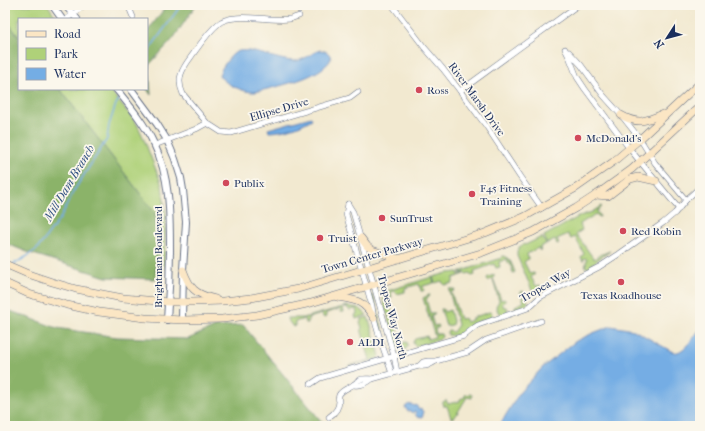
<svg xmlns="http://www.w3.org/2000/svg" width="705" height="431" viewBox="0 0 705 431" font-family="'IM FELL French Canon',serif">
  <rect width="100%" height="100%" fill="#fbf7ec"/>
  <filter id="ink" filterUnits="userSpaceOnUse"><feTurbulence type="fractalNoise" baseFrequency=".025" numOctaves="2"/><feDisplacementMap in="SourceGraphic" scale="8" xChannelSelector="R" yChannelSelector="G"/><feConvolveMatrix kernelMatrix="1 2 1 2 8 2 1 2 1" color-interpolation-filters="sRGB"/></filter>
  <filter id="wash" filterUnits="userSpaceOnUse"><feTurbulence type="fractalNoise" baseFrequency=".012" numOctaves="4" result="noise"/><feDisplacementMap in="SourceGraphic" scale="16" xChannelSelector="R" yChannelSelector="G"/><feGaussianBlur stdDeviation="0.9" result="paint"/><feColorMatrix in="noise" values="0 0 0 0 0 0 0 0 0 0 0 0 0 0 0 0 0 1.4 0 .05"/><feComposite in="paint" operator="in"/></filter>
  <g filter="url(#wash)">
    <rect width="100%" height="100%" fill="#f2e9d0"/>
    <!-- green -->
    <g fill="#afd179" stroke="#65806c">
      <polygon points="5,5 48,5 57,19 19,19 19,37 5,19"/>
      <polygon points="60,89 109,89 137,124 143,137 162,185 166,216 163,277 155,279 158,246 155,213"/>
      <path d="M601,206L602,207L597,211L600,217H599L596,214L580,224L582,230L576,234L594,259L600,255L610,251C607,254 603,255 600,258C597,260 596,262 592,264L593,265L589,268L585,267L587,259L584,258L583,261L581,257L584,254L575,237L571,239L568,234L557,239L559,243L557,244L555,240L547,244L544,236L580,216L592,212Z"/>
      <path d="M542,237L546,244L540,247L541,251H540L538,248L527,254L528,259L524,262L530,274L533,273L535,274L534,275L531,277L536,286L540,285L542,289L541,292C531,299 532,286 528,281L517,256V251L519,247L524,244L525,245Z"/>
      <path d="M503,256C511,258 512,265 515,272L513,273L510,263H508L507,259L499,262L500,267L496,268L494,264L474,271L475,275L472,276L470,273L466,274L465,272L460,273L459,272L502,258L501,257Z"/>
      <polygon points="458,272 459,275 464,273 465,274 453,278 453,283 444,285 442,281 435,283 433,277 447,273"/>
      <polygon points="494,275 494,277 493,278 501,300 504,299 506,301 505,302 502,303 504,307 507,307 508,309 507,313 502,314 498,312 496,306 499,301 493,280 491,279 489,281 487,280 488,277"/>
      <path d="M432,277L434,283L423,286L424,290L423,291H421L419,284L405,288V292L397,294L395,291L391,292L392,297L388,299L392,313H391V315L388,316C385,308 382,300 384,293L390,290Z"/>
      <path d="M449,289H455L454,291L451,292L460,319L464,318L466,322L472,320V318L489,312L492,313L491,317C486,320 480,320 475,323C466,328 461,338 448,335L447,332L450,330L452,332H453L458,325L449,290Z"/>
      <path d="M523,291L528,303C525,306 519,309 515,308V306L524,302L522,296L520,294H521V292Z"/>
      <polygon points="372,295 373,296 386,342 384,341 372,301"/>
      <polygon points="429,295 430,295 429,297 426,299 430,313 435,313 434,314 431,316 434,326 438,325 439,326 438,328 435,328 436,334 441,334 442,337 439,340 415,346 413,343 414,340 415,339 427,336 428,339 435,337 423,298"/>
      <polygon points="347,306 359,308 367,315 356,319 355,315 357,314 356,309 349,310 347,307 343,308 344,312 341,312 340,309 326,313 326,316 325,318 323,317 322,314 308,318 308,323 306,323 304,319 295,322 295,326 293,327 287,319 287,318 303,318"/>
      <polygon points="441,309 443,309 444,312 450,310 453,321 452,325 446,326"/>
      <polygon points="393,316 401,343 407,342 408,346 405,350 399,351 397,350 398,348 396,346 388,317"/>
      <polygon points="368,317 380,356 377,359 348,366 370,360 361,329 362,328 360,322 361,321 361,319"/>
      <polygon points="470,394 472,395 472,398 467,397 455,417 451,418 447,406 443,406 443,402 446,400 448,404 460,401 460,399 465,397 465,395"/>
    </g>
    <!-- forest -->
    <g fill="#8bb369" stroke="#537164">
      <polygon points="167,5 196,5 173,39 149,65 151,95 147,89 147,32"/>
      <polygon points="5,19 19,37 19,89 60,89 155,213 158,246 155,279 106,277 27,252 5,243"/>
      <polygon points="5,309 57,328 117,337 188,339 215,327 243,325 325,426 5,426"/>
    </g>
    <!-- water -->
    <g fill="#74ade4" stroke="#486ea1">
      <path d="M320,50C327,51 330,53 331,59C321,78 275,87 255,92C245,93 224,84 219,75C221,69 224,65 227,61C230,57 234,52 239,51C253,48 278,61 294,61C304,61 311,53 320,50Z"/>
      <path d="M311,117L312,119C297,128 286,131 269,132L268,129Z"/>
      <path d="M611,326L634,330L671,351C671,351 677,353 677,352C684,352 696,334 700,329V426H499L520,392L543,367L576,341L593,333Z"/>
      <polygon points="409,404 410,405 412,404 414,406 416,405 419,410 421,409 424,413 423,414 423,416 421,418 420,417 418,418 415,414 416,413 415,411 412,413 410,411 408,412 405,407"/>
    </g>
    <g fill="none" stroke-linecap="round" stroke-linejoin="round">
      <!-- stream -->
      <g stroke="#74ade4" stroke-width="1.5">
        <polyline points="147,53 181,5"/>
        <polyline points="123,93 125,89"/>
        <polyline points="12,265 26,257 37,249 45,239 61,217 73,192 107,139 109,125 116,104 120,98"/>
      </g>
    </g>
  </g>
  <g filter="url(#ink)">
    <g fill="none" stroke-linecap="round" stroke-linejoin="round">
      <!-- minor casing -->
      <g stroke="#667086" stroke-width="6">
        <g id="minor">
          <polyline points="128,5 133,17"/>
          <polyline points="392,5 424,47 443,69 460,91 487,127 520,177 542,208"/>
          <path d="M299,16C296,17 293,18 290,19C272,22 231,11 218,24C207,33 199,46 191,57C182,69 176,79 183,94L207,123L221,132L231,133L350,98L358,92"/>
          <polyline points="67,19 84,5"/>
          <polyline points="565,49 570,59 577,77 585,89 629,148 679,209"/>
          <polyline points="569,52 581,65 603,95 621,115 640,139 655,163 686,200"/>
          <polyline points="460,91 578,5"/>
          <polyline points="155,145 196,129 207,123"/>
          <path d="M348,204L346,214L372,306C375,330 385,351 392,374"/>
          <polyline points="348,204 353,212 394,356 397,372"/>
          <path d="M419,366C426,367 430,365 436,361"/>
          <polyline points="311,384 320,378 464,336 475,327 478,325 528,308 540,297 599,267 619,254 663,223 675,213 686,200 700,187"/>
          <path d="M354,385C361,386 366,384 372,379L419,366L423,362L428,361H436L468,352L486,340L541,321"/>
          <path d="M329,417C335,413 339,408 339,401C338,399 338,398 339,395C342,389 350,388 354,384C358,382 355,382 359,380C363,378 367,379 372,379"/>
        </g>
      </g>
      <!-- tertiary casing -->
      <g stroke="#667086" stroke-width="8">
        <g id="tertiary">
          <polyline points="52,5 62,19"/>
          <polyline points="65,5 77,19"/>
          <path d="M116,89C130,106 145,124 154,144C170,176 170,214 170,249C170,273 169,296 167,320"/>
          <polyline points="131,89 157,124 167,140 175,159 181,178 183,190 186,222 183,270 182,320"/>
        </g>
      </g>
      <!-- secondary casing -->
      <g stroke="#667086" stroke-width="8">
        <g id="secondary">
          <path d="M621,115C638,125 646,121 663,114"/>
          <polyline points="596,195 608,196 630,179 638,177 656,181"/>
          <polyline points="361,238 367,246 372,250 399,259"/>
          <polyline points="5,264 28,274 52,282 76,289 123,298 169,302 192,302 223,301 251,298 298,289 485,233 524,217 576,188 613,162 640,139 700,83"/>
          <path d="M183,270C190,289 195,294 215,299"/>
          <polyline points="5,283 29,294 67,305 99,312 145,318 182,320 222,319 257,315 311,303 481,253 533,232 576,208 596,195 632,169 700,106"/>
          <path d="M337,297C356,300 363,300 374,318"/>
        </g>
      </g>
      <!-- minor -->
      <use href="#minor" stroke="#fff" stroke-width="5"/>
      <!-- tertiary -->
      <use href="#tertiary" stroke="#fff" stroke-width="6"/>
      <!-- secondary -->
      <use href="#secondary" stroke="#fbe6c4" stroke-width="7"/>
    </g>
  </g>
  <!-- markers -->
  <g fill="#d1495b" stroke="#fbf7ec" stroke-width="1.5">
    <circle cx="419" cy="90" r="4"/>
    <circle cx="578" cy="138" r="4"/>
    <circle cx="226" cy="183" r="4"/>
    <circle cx="472" cy="194" r="4"/>
    <circle cx="382" cy="218" r="4"/>
    <circle cx="623" cy="231" r="4"/>
    <circle cx="320" cy="238" r="4"/>
    <circle cx="621" cy="282" r="4"/>
    <circle cx="350" cy="342" r="4"/>
  </g>
  <g text-anchor="middle" stroke-width="3.5" stroke-linejoin="round" paint-order="stroke">
    <!-- poi labels -->
    <g font-size="11" fill="#1b2f5e" stroke="#fbf7ec" text-anchor="start">
      <text x="427" y="94">Ross</text>
      <text x="586" y="142">McDonald's</text>
      <text x="234" y="187">Publix</text>
      <text x="480" y="192">F45 Fitness<tspan x="480" dy="13">Training</tspan></text>
      <text x="390" y="222">SunTrust</text>
      <text x="631" y="235">Red Robin</text>
      <text x="328" y="242">Truist</text>
      <text x="621" y="299" text-anchor="middle">Texas Roadhouse</text>
      <text x="358" y="346">ALDI</text>
    </g>
    <!-- street labels -->
    <g font-size="11" fill="#1b2f5e" stroke="#fbf7ec">
      <text transform="translate(477 99) rotate(54)" y="4">River Marsh Drive</text>
      <text transform="translate(279 109) rotate(-16)" y="4">Ellipse Drive</text>
      <text transform="translate(372 255) rotate(-16)" y="4">Town Center Parkway</text>
      <text transform="translate(158 257) rotate(-90)" y="4">Brightman Boulevard</text>
      <text transform="translate(545 285) rotate(-30)" y="4">Tropea Way</text>
      <text transform="translate(393 317) rotate(75)" y="4">Tropea Way North</text>
    </g>
    <!-- water labels -->
    <g font-size="12" font-style="italic" fill="#365586" stroke="#fbf7ec">
      <text transform="translate(69 183) rotate(-59)" y="4">Mill Dam Branch</text>
    </g>
  </g>
  <!-- margin -->
  <rect width="705" height="431" fill="none" stroke="#fbf7ec" stroke-width="20"/>
  <!-- legend -->
  <rect x="18" y="18" width="130" height="72" fill="#fbf7ec" stroke="#a1a7b3"/>
  <rect x="26" y="31" width="20" height="6" fill="#fbe6c4" stroke="#a1a7b3"/>
  <text x="54" y="38" font-size="12" fill="#1b2f5e">Road</text>
  <rect x="26" y="48" width="20" height="12" fill="#afd179" stroke="#a1a7b3"/>
  <text x="54" y="58" font-size="12" fill="#1b2f5e">Park</text>
  <rect x="26" y="68" width="20" height="12" fill="#74ade4" stroke="#a1a7b3"/>
  <text x="54" y="78" font-size="12" fill="#1b2f5e">Water</text>
  <!-- north arrow -->
  <g transform="translate(667 38) rotate(234)" stroke="#fbf7ec" stroke-width="3" paint-order="stroke">
  <path d="M0-3L7 15L0 10L-7 15Z" fill="#1b2f5e"/>
  <text y="-6" font-size="11" font-weight="bold" text-anchor="middle" fill="#1b2f5e">N</text>
  </g>
</svg>
